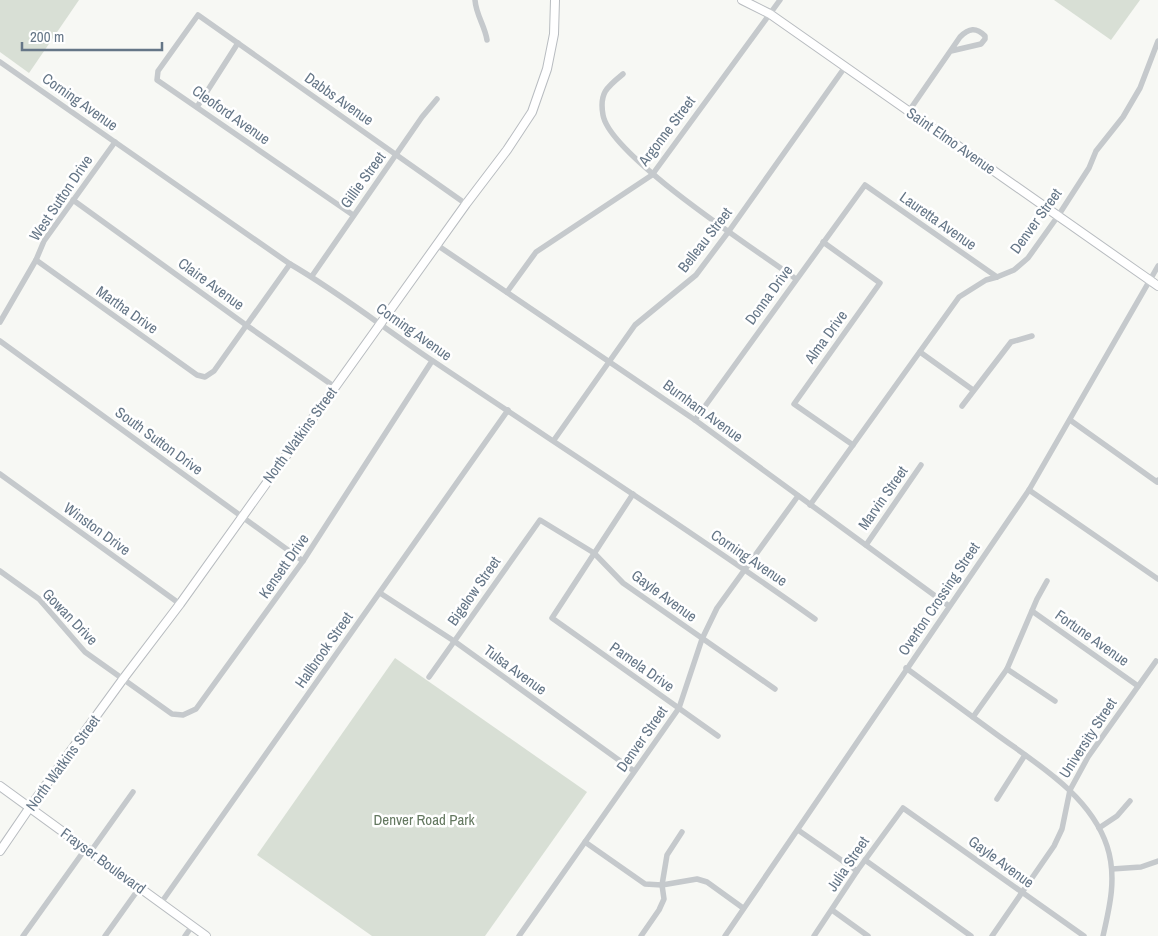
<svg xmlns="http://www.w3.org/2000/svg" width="1158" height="936" viewBox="0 0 1158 936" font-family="'Archivo Narrow',sans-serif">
  <rect width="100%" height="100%" fill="#f7f8f4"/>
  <!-- green -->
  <g fill="#d8dfd5">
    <polygon points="0,0 79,0 29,73 0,52"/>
    <polygon points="1054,0 1140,0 1111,40"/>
    <polygon points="395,658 587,792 485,936 372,936 257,855"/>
  </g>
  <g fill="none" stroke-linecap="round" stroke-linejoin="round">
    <!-- major casing -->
    <g stroke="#b8bcc0" stroke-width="10">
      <g id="major">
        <polyline points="742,0 770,14 1158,286"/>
        <polyline points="0,786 206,936"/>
        <polyline points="0,851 30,807 123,679 180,604 466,204 507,150 532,112 547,69 554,34 555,0"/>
      </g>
    </g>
    <!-- minor -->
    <g stroke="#c5c9cc" stroke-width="5.5">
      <path d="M475,0C476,15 485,26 487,40"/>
      <path d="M0,62L290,264C340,293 385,329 433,361C561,447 690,530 815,619"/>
      <path d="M623,74C607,87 599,93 603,115C610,156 758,251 796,279"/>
      <polyline points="197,107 238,43"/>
      <path d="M909,111L960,37C969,28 976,27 985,36V39L981,44L951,51"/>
      <polyline points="73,200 246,325 335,387"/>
      <polyline points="353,215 157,80 158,71 198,15 466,204"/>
      <polyline points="823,242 880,283 794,404 853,445"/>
      <polyline points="437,245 695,420 949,606"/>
      <polyline points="36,260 197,375 205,377 214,371 290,264"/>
      <polyline points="312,276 422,117 437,99"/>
      <polyline points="507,292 536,252 652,175 780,0"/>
      <polyline points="0,322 36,260 44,241 115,142"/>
      <polyline points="0,341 303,561"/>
      <polyline points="920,352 973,390"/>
      <polyline points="962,406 1011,342 1032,336"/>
      <polyline points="695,420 865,185 997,277"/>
      <polyline points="1070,420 1157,482 1158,480"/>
      <polyline points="554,440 635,325 696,275 729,231 845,67"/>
      <polyline points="0,474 180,604"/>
      <polyline points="1029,490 1158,579"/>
      <polyline points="633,494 552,618 718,736"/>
      <polyline points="810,505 959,297 986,280 997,277 1014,270 1028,258 1058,216 1089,168 1096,151 1123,117 1140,88 1158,41"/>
      <polyline points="866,545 921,465"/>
      <polyline points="0,571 39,599 85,652 123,679 172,714 183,715 196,709 303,561 432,361"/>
      <polyline points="380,593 454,641 634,771"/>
      <polyline points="1032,611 1138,686"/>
      <path d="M906,668C936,690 966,712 996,734C1037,764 1090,795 1107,846C1117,876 1110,906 1103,936"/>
      <polyline points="1007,669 1055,701"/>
      <polyline points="429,677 540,520 594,553 623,583 775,689"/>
      <polyline points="973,717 1007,669 1037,599 1047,581"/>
      <polyline points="997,799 1025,755"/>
      <polyline points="1099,828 1117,816 1130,801"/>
      <polyline points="798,830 857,871"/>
      <polyline points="585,842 645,884 662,885 697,879 707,882 743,908"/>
      <polyline points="91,851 133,792"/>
      <polyline points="865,860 971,936"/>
      <polyline points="1112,869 1141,867 1158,861"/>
      <polyline points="161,903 508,410"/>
      <polyline points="832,910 868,936"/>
      <polyline points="23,936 86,848"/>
      <polyline points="105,936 140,887"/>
      <polyline points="185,936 192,926"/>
      <polyline points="519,936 679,708 702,639 717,608 798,496"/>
      <polyline points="641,936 659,910 664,899 662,885 667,855 682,832"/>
      <polyline points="725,936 1029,490 1158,266"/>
      <polyline points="814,936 857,871 903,808 1084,936"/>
      <polyline points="992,936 1054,846 1062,829 1070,790 1088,757 1156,661"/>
    </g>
    <!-- major -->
    <use href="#major" stroke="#fff" stroke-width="8"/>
  </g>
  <g text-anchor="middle" stroke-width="5" stroke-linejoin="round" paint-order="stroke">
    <!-- street labels -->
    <g font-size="15" fill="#657687" stroke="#fff">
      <text transform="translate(339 99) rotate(35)" y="5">Dabbs Avenue</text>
      <text transform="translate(80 102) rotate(35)" y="5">Corning Avenue</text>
      <text transform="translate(231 115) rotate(35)" y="5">Cleoford Avenue</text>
      <text transform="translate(667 131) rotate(-53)" y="5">Argonne Street</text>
      <text transform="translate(951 141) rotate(35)" y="5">Saint Elmo Avenue</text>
      <text transform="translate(363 180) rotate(-54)" y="5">Gillie Street</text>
      <text transform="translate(61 198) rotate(-56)" y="5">West Sutton Drive</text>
      <text transform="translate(938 221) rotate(35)" y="5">Lauretta Avenue</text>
      <text transform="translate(1036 221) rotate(-54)" y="5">Denver Street</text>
      <text transform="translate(705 240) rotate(-52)" y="5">Belleau Street</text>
      <text transform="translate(211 284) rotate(36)" y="5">Claire Avenue</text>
      <text transform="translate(769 295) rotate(-54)" y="5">Donna Drive</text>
      <text transform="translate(127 310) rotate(35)" y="5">Martha Drive</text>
      <text transform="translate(414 332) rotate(35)" y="5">Corning Avenue</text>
      <text transform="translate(826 337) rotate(-54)" y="5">Alma Drive</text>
      <text transform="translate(703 411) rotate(36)" y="5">Burnham Avenue</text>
      <text transform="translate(300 435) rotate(-54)" y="5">North Watkins Street</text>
      <text transform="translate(159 441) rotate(36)" y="5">South Sutton Drive</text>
      <text transform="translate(883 498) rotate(-55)" y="5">Marvin Street</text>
      <text transform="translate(97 529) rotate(36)" y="5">Winston Drive</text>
      <text transform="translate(749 558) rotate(34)" y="5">Corning Avenue</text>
      <text transform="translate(284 566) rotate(-55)" y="5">Kensett Drive</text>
      <text transform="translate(474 591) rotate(-55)" y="5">Bigelow Street</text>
      <text transform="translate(664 596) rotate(36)" y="5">Gayle Avenue</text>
      <text transform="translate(939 599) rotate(-56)" y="5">Overton Crossing Street</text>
      <text transform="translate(70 617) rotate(46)" y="5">Gowan Drive</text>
      <text transform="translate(1092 638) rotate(35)" y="5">Fortune Avenue</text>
      <text transform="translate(324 650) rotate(-55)" y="5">Hallbrook Street</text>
      <text transform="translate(642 667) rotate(35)" y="5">Pamela Drive</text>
      <text transform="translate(515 670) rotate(36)" y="5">Tulsa Avenue</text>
      <text transform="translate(1088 738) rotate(-57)" y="5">University Street</text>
      <text transform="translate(642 739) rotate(-55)" y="5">Denver Street</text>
      <text transform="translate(63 763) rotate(-54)" y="5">North Watkins Street</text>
      <text transform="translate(103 861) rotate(36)" y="5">Frayser Boulevard</text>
      <text transform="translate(1001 862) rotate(36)" y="5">Gayle Avenue</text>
      <text transform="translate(848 864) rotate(-56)" y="5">Julia Street</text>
    </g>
    <!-- park labels -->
    <g font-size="15" fill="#647860" stroke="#fff">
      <text x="424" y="825">Denver Road Park</text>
    </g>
  </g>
  <!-- scale -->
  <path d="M22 42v8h140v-8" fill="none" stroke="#657687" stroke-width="2.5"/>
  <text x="30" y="42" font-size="15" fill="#657687" stroke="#ffffff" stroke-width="4" paint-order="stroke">200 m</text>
</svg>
